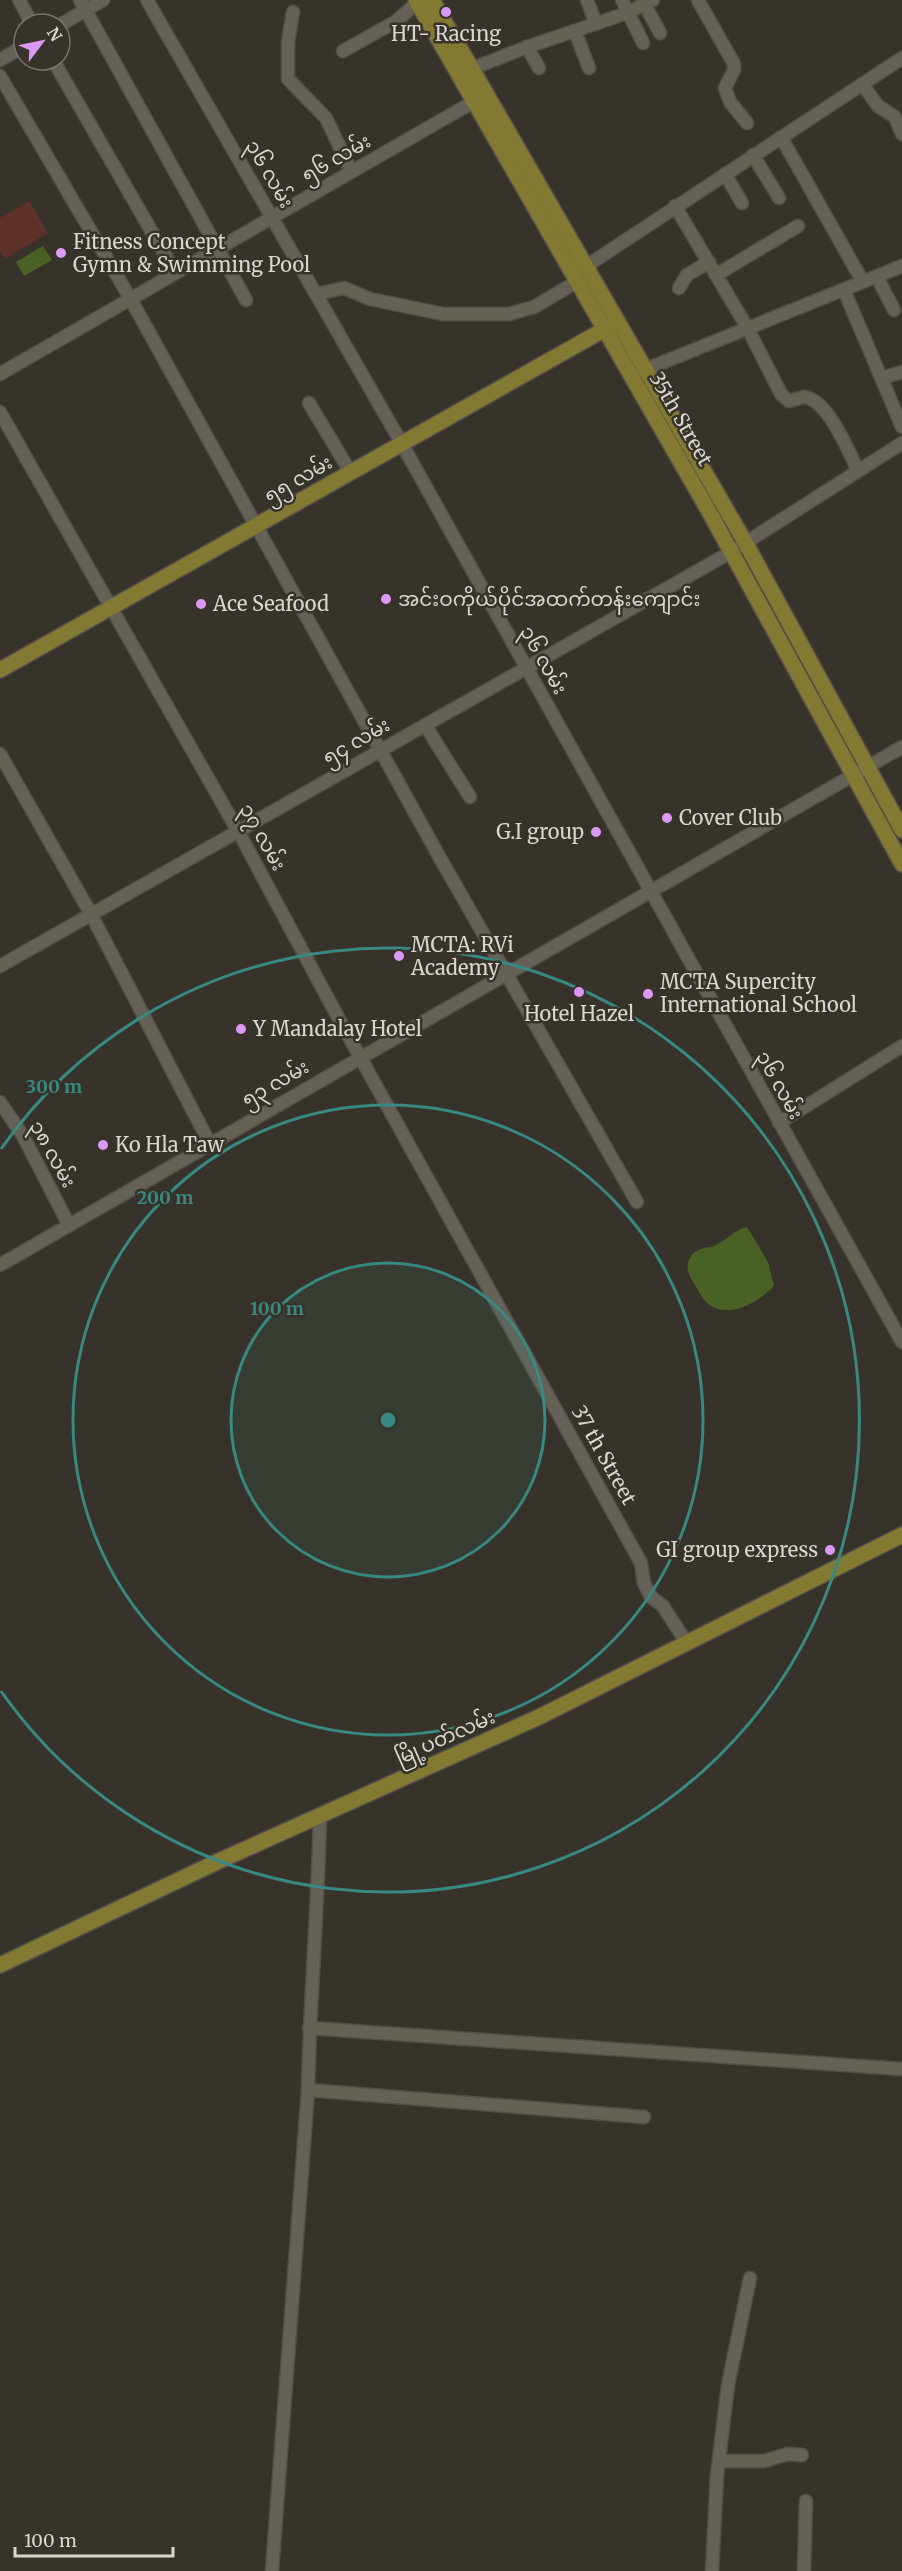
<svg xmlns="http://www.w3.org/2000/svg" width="902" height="2571" viewBox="0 0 902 2571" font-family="Merriweather,'Noto Sans Myanmar',serif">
  <rect width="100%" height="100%" fill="#38332a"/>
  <!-- green -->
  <polygon fill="#5d3029" points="29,201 48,233 5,259 0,251 0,218"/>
  <!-- water -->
  <g fill="#496125">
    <polygon points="43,246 52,260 24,276 16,262"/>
    <path d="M747,1227L768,1262L774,1286C758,1303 725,1322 705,1301C701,1297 698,1290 695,1285C689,1276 684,1266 691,1256C698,1247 706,1249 716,1245C727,1240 735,1229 747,1227Z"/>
  </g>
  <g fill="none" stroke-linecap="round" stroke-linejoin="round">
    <!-- minor casing -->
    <g stroke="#534e48" stroke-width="15">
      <g id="minor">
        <polyline points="19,0 32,24"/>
        <polyline points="80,0 246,300"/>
        <polyline points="147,0 402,444 902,1342"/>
        <polyline points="587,0 596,24"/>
        <polyline points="622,0 643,43"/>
        <polyline points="698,0 734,64 734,70 725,88 730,102 747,123"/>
        <polyline points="645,5 660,33"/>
        <polyline points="293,12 288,42 288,79 326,118 351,171"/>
        <polyline points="60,25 103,0"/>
        <polyline points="575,31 589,68"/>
        <polyline points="527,47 539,68"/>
        <polyline points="343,51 395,22 417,3"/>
        <polyline points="0,60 24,46"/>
        <polyline points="53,60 175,272"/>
        <polyline points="471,69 527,47 627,13 653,0"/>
        <polyline points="0,76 130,298 440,858 637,1202"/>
        <polyline points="862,84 878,106 895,117 902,134"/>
        <polyline points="781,137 863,282"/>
        <polyline points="753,155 779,198"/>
        <polyline points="725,174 742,203"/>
        <path d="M675,206L747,327L781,394L789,401L804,397C829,400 847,450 858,470"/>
        <polyline points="585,267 902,58"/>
        <polyline points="716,275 798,226"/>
        <polyline points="877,277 894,310"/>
        <polyline points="679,288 687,275 709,262"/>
        <polyline points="844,290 902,427"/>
        <polyline points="316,294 344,288 370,299 443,314 509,314 534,307 578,281"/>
        <polyline points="639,372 902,266"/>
        <polyline points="0,374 480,98"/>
        <polyline points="882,378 902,372"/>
        <polyline points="309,403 351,473"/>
        <polyline points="0,412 238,831 339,1019 611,1509 641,1563 644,1583 651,1597 663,1606 686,1642"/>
        <polyline points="425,725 470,797"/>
        <polyline points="0,754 91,914 210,1144"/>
        <polyline points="0,966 731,552 902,443"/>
        <polyline points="0,1102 23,1136 69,1225"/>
        <polyline points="779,1123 902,1046"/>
        <polyline points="0,1265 902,747"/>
        <polyline points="309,2028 902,2069"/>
        <polyline points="308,2090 644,2117"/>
        <polyline points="719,2461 764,2461 788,2454 802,2455"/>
        <path d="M272,2571L308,2090C310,1998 318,1907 320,1815"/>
        <polyline points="712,2571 717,2475 728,2385 750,2278"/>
        <polyline points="804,2571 806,2501"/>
      </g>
    </g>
    <!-- major casing -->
    <g stroke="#534e48" stroke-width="18">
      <g id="major">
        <polyline points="416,0 711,515 902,864"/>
        <polyline points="432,0 745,542 902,830"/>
        <polyline points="0,670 614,324"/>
        <polyline points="0,1965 221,1860 539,1717 902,1535"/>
      </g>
    </g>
    <!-- minor -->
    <use href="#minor" stroke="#666157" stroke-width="12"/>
    <!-- major -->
    <use href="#major" stroke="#827933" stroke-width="15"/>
  </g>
  <!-- distance rings -->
  <circle cx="388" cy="1420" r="157" fill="#378982" fill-opacity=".12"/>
  <g fill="none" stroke="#378982" stroke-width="3">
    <circle cx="388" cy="1420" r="157"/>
    <circle cx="388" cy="1420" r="315"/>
    <path d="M1 1149A472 472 0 1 1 1 1691"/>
  </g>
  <!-- markers -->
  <g fill="#dc99f4" stroke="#38332a" stroke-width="2">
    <circle cx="446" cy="12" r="6"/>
    <circle cx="61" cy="253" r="6"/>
    <circle cx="386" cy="599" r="6"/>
    <circle cx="201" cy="604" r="6"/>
    <circle cx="667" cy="818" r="6"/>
    <circle cx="596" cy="832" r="6"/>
    <circle cx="399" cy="956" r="6"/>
    <circle cx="579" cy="992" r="6"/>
    <circle cx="648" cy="994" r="6"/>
    <circle cx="241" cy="1029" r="6"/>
    <circle cx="103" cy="1145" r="6"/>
    <circle cx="830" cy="1550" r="6"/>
  </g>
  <g text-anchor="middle" stroke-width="5" stroke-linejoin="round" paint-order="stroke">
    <!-- poi labels -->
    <g font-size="20" fill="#d9d5d0" stroke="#38332a" text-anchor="start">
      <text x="446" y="41" text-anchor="middle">HT- Racing</text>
      <text x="73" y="249">Fitness Concept<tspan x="73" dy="23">Gymn &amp; Swimming Pool</tspan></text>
      <text x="398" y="606">အင်းဝကိုယ်ပိုင်အထက်တန်းကျောင်း</text>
      <text x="213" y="611">Ace Seafood</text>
      <text x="679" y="825">Cover Club</text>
      <text x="584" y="839" text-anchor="end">G.I group</text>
      <text x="411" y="952">MCTA: RVi<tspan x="411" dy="23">Academy</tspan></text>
      <text x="660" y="989">MCTA Supercity<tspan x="660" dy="23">International School</tspan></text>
      <text x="579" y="1021" text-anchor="middle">Hotel Hazel</text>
      <text x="253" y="1036">Y Mandalay Hotel</text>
      <text x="115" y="1152">Ko Hla Taw</text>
      <text x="818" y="1557" text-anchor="end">GI group express</text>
    </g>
    <!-- street labels -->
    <g font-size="20" fill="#d9d5d0" stroke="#38332a">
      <text transform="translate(336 158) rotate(-30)" y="7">၅၆ လမ်း</text>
      <text transform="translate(270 174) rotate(60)" y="7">၃၆ လမ်း</text>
      <text transform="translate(681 419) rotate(60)" y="7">35th Street</text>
      <text transform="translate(298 479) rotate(-30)" y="7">၅၅ လမ်း</text>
      <text transform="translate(544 660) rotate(61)" y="7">၃၆ လမ်း</text>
      <text transform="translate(356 741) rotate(-30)" y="7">၅၄ လမ်း</text>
      <text transform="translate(263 837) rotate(61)" y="7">၃၇ လမ်း</text>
      <text transform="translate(275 1083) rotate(-30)" y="7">၅၃ လမ်း</text>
      <text transform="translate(780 1085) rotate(61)" y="7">၃၆ လမ်း</text>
      <text transform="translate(53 1154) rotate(61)" y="7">၃၈ လမ်း</text>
      <text transform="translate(604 1455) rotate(61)" y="7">37 th Street</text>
      <text transform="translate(445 1737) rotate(-24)" y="7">မြို့ပတ်လမ်း</text>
    </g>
  </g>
  <circle cx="388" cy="1420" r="9" fill="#378982" stroke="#38332a" stroke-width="3"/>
  <g font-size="18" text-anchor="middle" font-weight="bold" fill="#378982" stroke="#38332a" stroke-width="5" stroke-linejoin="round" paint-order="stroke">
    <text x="54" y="1093">300 m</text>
    <text x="165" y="1204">200 m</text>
    <text x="277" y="1315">100 m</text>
  </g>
  <!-- north arrow -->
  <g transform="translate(42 42) rotate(58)"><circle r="28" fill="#38332a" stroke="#78746c" stroke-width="1.5"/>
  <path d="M0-4.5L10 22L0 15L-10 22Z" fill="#dc99f4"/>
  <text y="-9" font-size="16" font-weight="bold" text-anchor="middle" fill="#d9d5d0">N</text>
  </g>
  <!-- scale -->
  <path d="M15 2547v9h158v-9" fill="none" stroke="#d9d5d0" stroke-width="3"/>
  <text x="24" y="2547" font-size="18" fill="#d9d5d0" stroke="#38332a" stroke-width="4.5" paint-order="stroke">100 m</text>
</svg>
